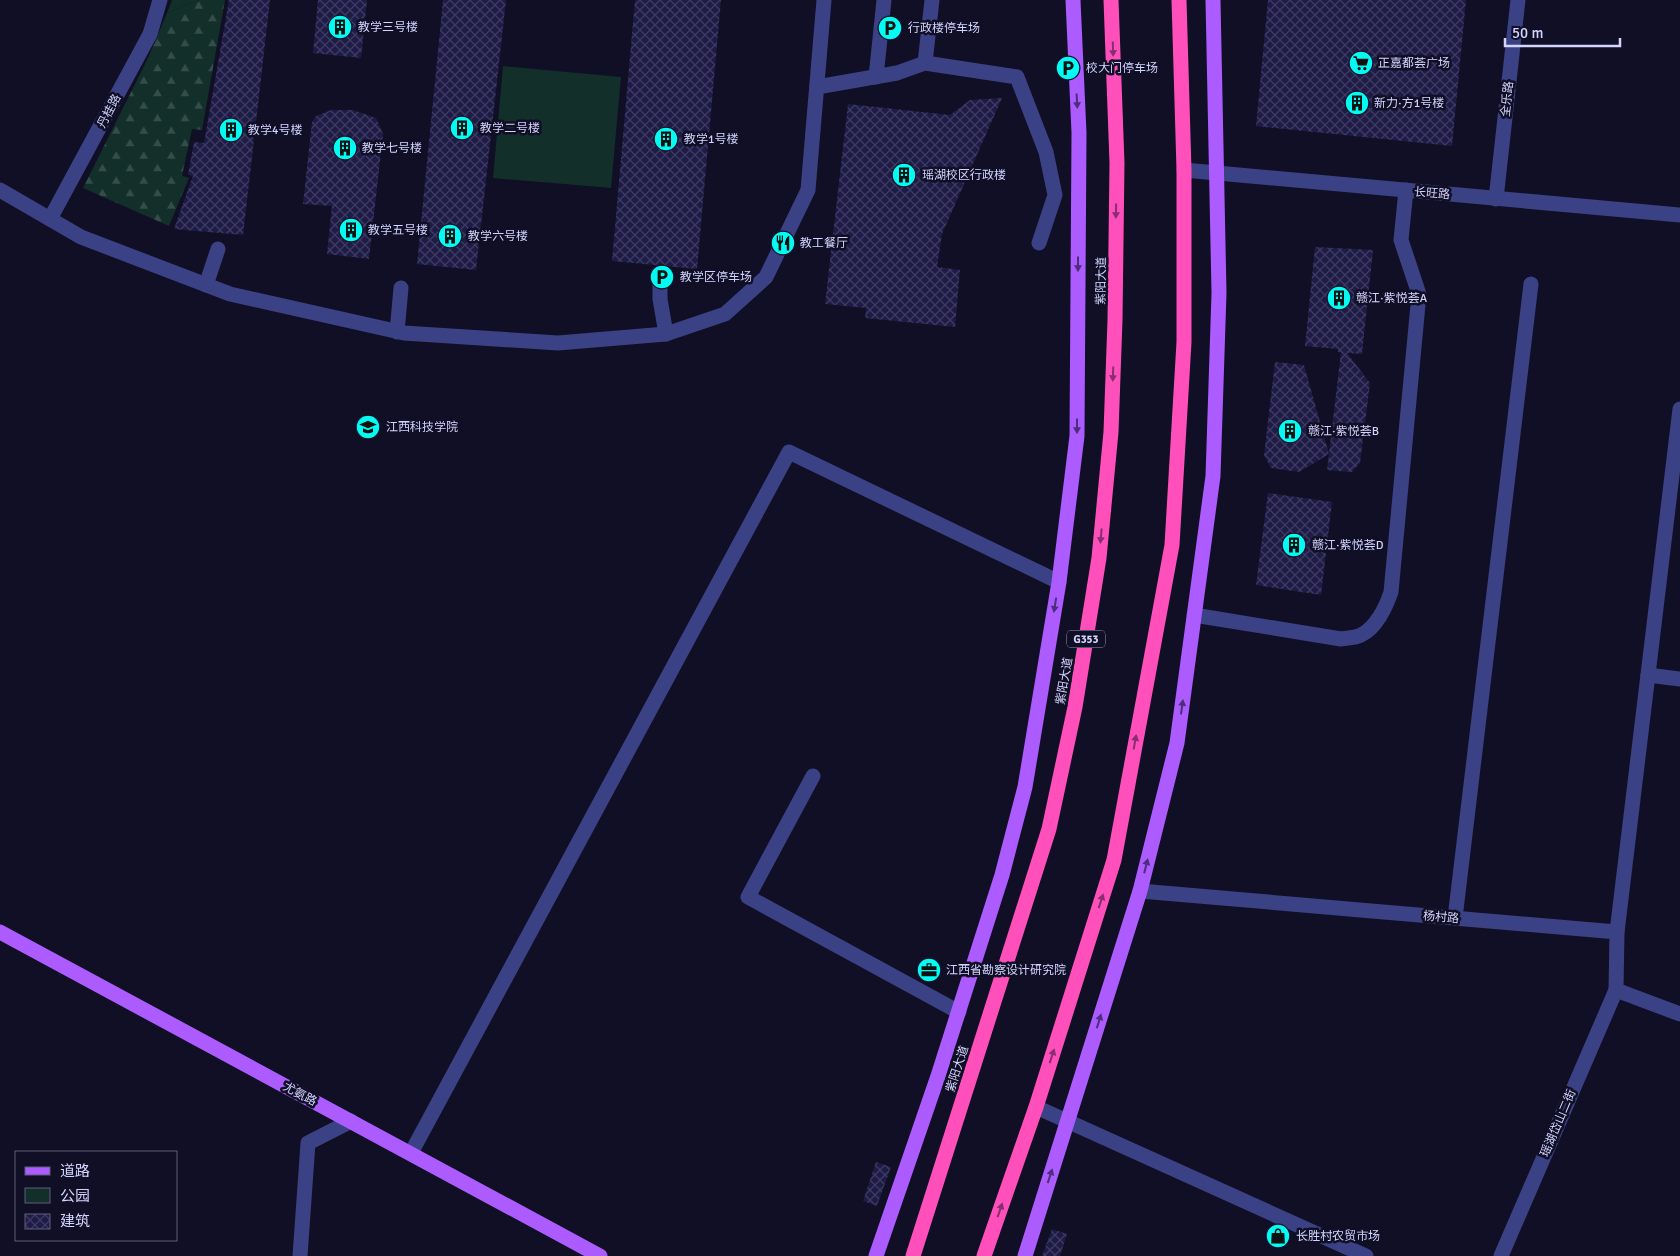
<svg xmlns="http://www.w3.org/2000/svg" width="1680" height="1256" viewBox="0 0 1680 1256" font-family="Signika,'Noto Sans SC',sans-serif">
  <defs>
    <pattern id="forest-firs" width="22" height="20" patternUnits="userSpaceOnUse" patternTransform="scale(1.25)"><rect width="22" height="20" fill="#122f2a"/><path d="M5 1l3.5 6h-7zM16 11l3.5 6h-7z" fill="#344c4a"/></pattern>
    <pattern id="building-cross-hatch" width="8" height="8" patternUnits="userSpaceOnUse" patternTransform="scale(1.25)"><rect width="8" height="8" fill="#1e1b46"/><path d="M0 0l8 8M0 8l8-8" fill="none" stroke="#3e3b62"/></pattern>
  </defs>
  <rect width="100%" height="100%" fill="#100f25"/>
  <!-- green -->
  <g fill="#122f2a">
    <polygon points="172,0 199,0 167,13"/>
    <polygon points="503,66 621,77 611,188 493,178"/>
  </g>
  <!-- forest -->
  <polygon fill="url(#forest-firs)" points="199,0 225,0 202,130 192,129 182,176 189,178 169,226 83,188 148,58 167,13"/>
  <!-- building -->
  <g fill="url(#building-cross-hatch)">
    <polygon points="229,0 270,0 243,235 174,229 193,176 188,175 194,142 204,143"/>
    <polygon points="318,0 367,0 361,58 313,53"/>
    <polygon points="443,0 506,0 476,270 417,264"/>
    <polygon points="635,0 721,0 697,269 612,261"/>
    <polygon points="1268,0 1466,0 1452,146 1256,126"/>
    <polygon points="1002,98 942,234 937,267 960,270 955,327 865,318 866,308 825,304 848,104 950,115 970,100"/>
    <polygon points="331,110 353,110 376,118 383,134 369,259 327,254 332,206 303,204 312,122 316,116"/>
    <polygon points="1315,247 1373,250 1362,354 1347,353 1370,383 1360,463 1352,472 1327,470 1341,352 1338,352 1338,349 1305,346"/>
    <polygon points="1275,362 1304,365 1329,454 1299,472 1271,468 1264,455"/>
    <polygon points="1268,493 1332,502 1321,595 1256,585"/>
    <polygon points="876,1162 891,1167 877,1206 863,1201"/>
    <polygon points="1052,1229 1067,1234 1060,1256 1042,1256"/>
  </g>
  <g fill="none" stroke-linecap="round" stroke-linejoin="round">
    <!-- minor -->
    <g stroke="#3a4184" stroke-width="15">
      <polyline points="925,63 932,0"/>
      <polyline points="876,77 884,0"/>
      <polyline points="817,87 897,73 925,63 1017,77 1046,152 1055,195 1039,243"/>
      <polyline points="1184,170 1680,215"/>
      <polyline points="0,190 81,237 230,294 404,333 558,343 666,334 725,314 766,277 808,190 824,0"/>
      <polyline points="1496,199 1518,0"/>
      <polyline points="50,219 150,34 160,0"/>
      <polyline points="660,275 660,299 666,334"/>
      <polyline points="206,285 218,249"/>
      <polyline points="397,332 401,288"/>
      <path d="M1194,615L1341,639C1347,638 1355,638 1361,635C1376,628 1386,607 1391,592L1419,294L1401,240L1406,190"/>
      <polyline points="1648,675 1680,679"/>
      <polyline points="813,776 748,897 959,1012"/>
      <polyline points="1140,891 1617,932 1616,990 1680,1014"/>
      <polyline points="1455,918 1531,284"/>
      <polyline points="1617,932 1680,409"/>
      <polyline points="1036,1107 1366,1256"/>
      <polyline points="411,1153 789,452 1059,582"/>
      <polyline points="300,1256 308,1143 351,1121"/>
      <polyline points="1501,1256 1616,990"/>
    </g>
    <!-- major -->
    <g stroke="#ab5bfe" stroke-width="15">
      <polyline points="0,932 600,1256"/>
      <polyline points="876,1256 938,1076 1002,875 1025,787 1059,582 1077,436 1079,133 1073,0"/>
      <polyline points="1025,1256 1140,891 1177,743 1213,476 1219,293 1213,0"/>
    </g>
    <!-- highway -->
    <g stroke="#fe4fbb" stroke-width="15">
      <polyline points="913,1256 1049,829 1075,707 1099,558 1111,432 1115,320 1117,163 1111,0"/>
      <polyline points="984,1256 1036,1107 1114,860 1172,545 1184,342 1184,170 1179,0"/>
    </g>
  </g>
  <!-- one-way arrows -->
  <defs><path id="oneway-solid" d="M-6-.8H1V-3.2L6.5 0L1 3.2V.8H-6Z" transform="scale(1.25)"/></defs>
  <g fill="#872f70">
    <use href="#oneway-solid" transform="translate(1113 49) rotate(88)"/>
    <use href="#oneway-solid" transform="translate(1116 211) rotate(91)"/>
    <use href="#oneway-solid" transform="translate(1113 374) rotate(92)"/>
    <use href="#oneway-solid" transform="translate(1101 536) rotate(95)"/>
    <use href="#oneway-solid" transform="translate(1135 742) rotate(-80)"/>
    <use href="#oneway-solid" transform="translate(1101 901) rotate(-72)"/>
    <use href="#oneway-solid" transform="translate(1052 1056) rotate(-72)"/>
    <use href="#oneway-solid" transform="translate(1000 1210) rotate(-71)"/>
  </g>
  <g fill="#4e2d7c">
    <use href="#oneway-solid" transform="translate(1077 101) rotate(87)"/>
    <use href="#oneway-solid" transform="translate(1078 264) rotate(90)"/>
    <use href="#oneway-solid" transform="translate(1077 426) rotate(90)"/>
    <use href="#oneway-solid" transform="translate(1055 605) rotate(99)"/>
    <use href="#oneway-solid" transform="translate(1182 707) rotate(-82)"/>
    <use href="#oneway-solid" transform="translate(1146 866) rotate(-76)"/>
    <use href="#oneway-solid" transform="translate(1099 1021) rotate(-73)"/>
    <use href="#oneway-solid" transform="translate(1050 1176) rotate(-72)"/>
  </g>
  <!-- icons -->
  <defs>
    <g id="building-disc" transform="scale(1.25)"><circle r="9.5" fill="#02fcf3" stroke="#100f25"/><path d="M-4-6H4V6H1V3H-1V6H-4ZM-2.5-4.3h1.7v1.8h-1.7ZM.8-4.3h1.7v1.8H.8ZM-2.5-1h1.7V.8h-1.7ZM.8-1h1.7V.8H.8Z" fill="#111"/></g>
    <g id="parking-disc" transform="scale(1.25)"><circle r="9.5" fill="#02fcf3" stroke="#100f25"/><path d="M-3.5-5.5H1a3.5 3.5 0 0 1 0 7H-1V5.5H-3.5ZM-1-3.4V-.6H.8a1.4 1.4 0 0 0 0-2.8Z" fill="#111"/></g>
    <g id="supermarket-disc" transform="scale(1.25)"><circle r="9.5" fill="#02fcf3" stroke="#100f25"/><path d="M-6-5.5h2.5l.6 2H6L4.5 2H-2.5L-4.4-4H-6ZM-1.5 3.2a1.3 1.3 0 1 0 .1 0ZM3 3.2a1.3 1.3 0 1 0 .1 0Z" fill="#111"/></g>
    <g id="restaurant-disc" transform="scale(1.25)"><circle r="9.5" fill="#02fcf3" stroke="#100f25"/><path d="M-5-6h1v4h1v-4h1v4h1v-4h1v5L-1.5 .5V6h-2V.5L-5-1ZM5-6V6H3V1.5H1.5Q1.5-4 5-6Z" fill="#111"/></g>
    <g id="university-disc" transform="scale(1.25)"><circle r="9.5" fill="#02fcf3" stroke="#100f25"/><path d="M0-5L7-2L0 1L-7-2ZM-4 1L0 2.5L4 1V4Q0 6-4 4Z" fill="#111"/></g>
    <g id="office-disc" transform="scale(1.25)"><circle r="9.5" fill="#02fcf3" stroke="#100f25"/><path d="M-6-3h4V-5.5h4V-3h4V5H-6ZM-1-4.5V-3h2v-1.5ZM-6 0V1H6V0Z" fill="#111"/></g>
    <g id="shop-disc" transform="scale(1.25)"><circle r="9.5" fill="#02fcf3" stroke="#100f25"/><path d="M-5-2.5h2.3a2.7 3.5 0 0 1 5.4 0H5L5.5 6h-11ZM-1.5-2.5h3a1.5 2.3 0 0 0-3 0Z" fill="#111"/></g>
  </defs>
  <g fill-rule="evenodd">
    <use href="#building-disc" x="340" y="27"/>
    <use href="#parking-disc" x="890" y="28"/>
    <use href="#supermarket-disc" x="1361" y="63"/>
    <use href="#parking-disc" x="1068" y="68"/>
    <use href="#building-disc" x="1357" y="103"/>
    <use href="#building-disc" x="462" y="128"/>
    <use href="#building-disc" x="231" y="130"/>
    <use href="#building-disc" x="666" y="139"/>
    <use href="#building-disc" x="345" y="148"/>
    <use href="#building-disc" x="904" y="175"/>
    <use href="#building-disc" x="351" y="230"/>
    <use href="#building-disc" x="450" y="236"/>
    <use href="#restaurant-disc" x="783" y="243"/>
    <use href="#parking-disc" x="662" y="277"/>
    <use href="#building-disc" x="1339" y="298"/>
    <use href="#university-disc" x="368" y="427"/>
    <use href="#building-disc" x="1290" y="431"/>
    <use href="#building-disc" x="1294" y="545"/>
    <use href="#office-disc" x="929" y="970"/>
    <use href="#shop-disc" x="1278" y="1236"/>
  </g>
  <g text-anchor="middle" stroke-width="5" stroke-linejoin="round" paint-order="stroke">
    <!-- shield labels -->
    <rect fill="#100f25" stroke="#9899be" stroke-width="1" x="1067" y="630.5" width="38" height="17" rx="4"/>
    <g font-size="11" font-weight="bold" fill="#d3d4ff">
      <text x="1086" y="643">G353</text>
    </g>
    <!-- poi labels -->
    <g font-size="12" fill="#d3d4ff" stroke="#100f25" text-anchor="start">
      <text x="358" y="31">教学三号楼</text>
      <text x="908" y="32">行政楼停车场</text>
      <text x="1378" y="67">正嘉都荟广场</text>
      <text x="1086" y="72">校大门停车场</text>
      <text x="1374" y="107">新力·方1号楼</text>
      <text x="480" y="132">教学二号楼</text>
      <text x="248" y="134">教学4号楼</text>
      <text x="684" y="143">教学1号楼</text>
      <text x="362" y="152">教学七号楼</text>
      <text x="922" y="179">瑶湖校区行政楼</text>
      <text x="368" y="234">教学五号楼</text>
      <text x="468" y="240">教学六号楼</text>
      <text x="800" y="247">教工餐厅</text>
      <text x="680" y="281">教学区停车场</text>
      <text x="1356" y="302">赣江·紫悦荟A</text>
      <text x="386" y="431">江西科技学院</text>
      <text x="1308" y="435">赣江·紫悦荟B</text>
      <text x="1312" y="549">赣江·紫悦荟D</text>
      <text x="946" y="974">江西省勘察设计研究院</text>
      <text x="1296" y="1240">长胜村农贸市场</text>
    </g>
    <!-- street labels -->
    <g font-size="12" fill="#d3d4ff" stroke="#100f25">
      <text transform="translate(1507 99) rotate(-84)" y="4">全乐路</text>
      <text transform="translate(109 111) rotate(-62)" y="4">丹桂路</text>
      <text transform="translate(1432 193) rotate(5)" y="4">长旺路</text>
      <text transform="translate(1101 281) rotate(-89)" y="4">紫阳大道</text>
      <text transform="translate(1064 681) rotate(-80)" y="4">紫阳大道</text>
      <text transform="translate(1441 917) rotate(5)" y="4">杨村路</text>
      <text transform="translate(957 1069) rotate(-72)" y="4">紫阳大道</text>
      <text transform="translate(300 1094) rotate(28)" y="4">尤氨路</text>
      <text transform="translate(1558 1123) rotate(-67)" y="4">瑶湖岱山二街</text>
    </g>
  </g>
  <!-- legend -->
  <rect x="15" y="1151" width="162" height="90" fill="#100f25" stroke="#5e5e7c"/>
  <rect x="25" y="1167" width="25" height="8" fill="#ab5bfe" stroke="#5e5e7c"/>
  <text x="60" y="1176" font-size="15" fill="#d3d4ff">道路</text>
  <rect x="25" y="1188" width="25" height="15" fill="#122f2a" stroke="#5e5e7c"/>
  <text x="60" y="1201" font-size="15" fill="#d3d4ff">公园</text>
  <rect x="25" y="1214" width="25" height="15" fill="url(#building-cross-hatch)" stroke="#5e5e7c"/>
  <text x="60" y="1226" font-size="15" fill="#d3d4ff">建筑</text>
  <!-- scale -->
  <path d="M1505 38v8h115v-8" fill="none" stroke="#d3d4ff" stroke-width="2.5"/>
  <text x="1512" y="38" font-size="15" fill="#d3d4ff" stroke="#100f25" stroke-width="4" paint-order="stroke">50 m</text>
</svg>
